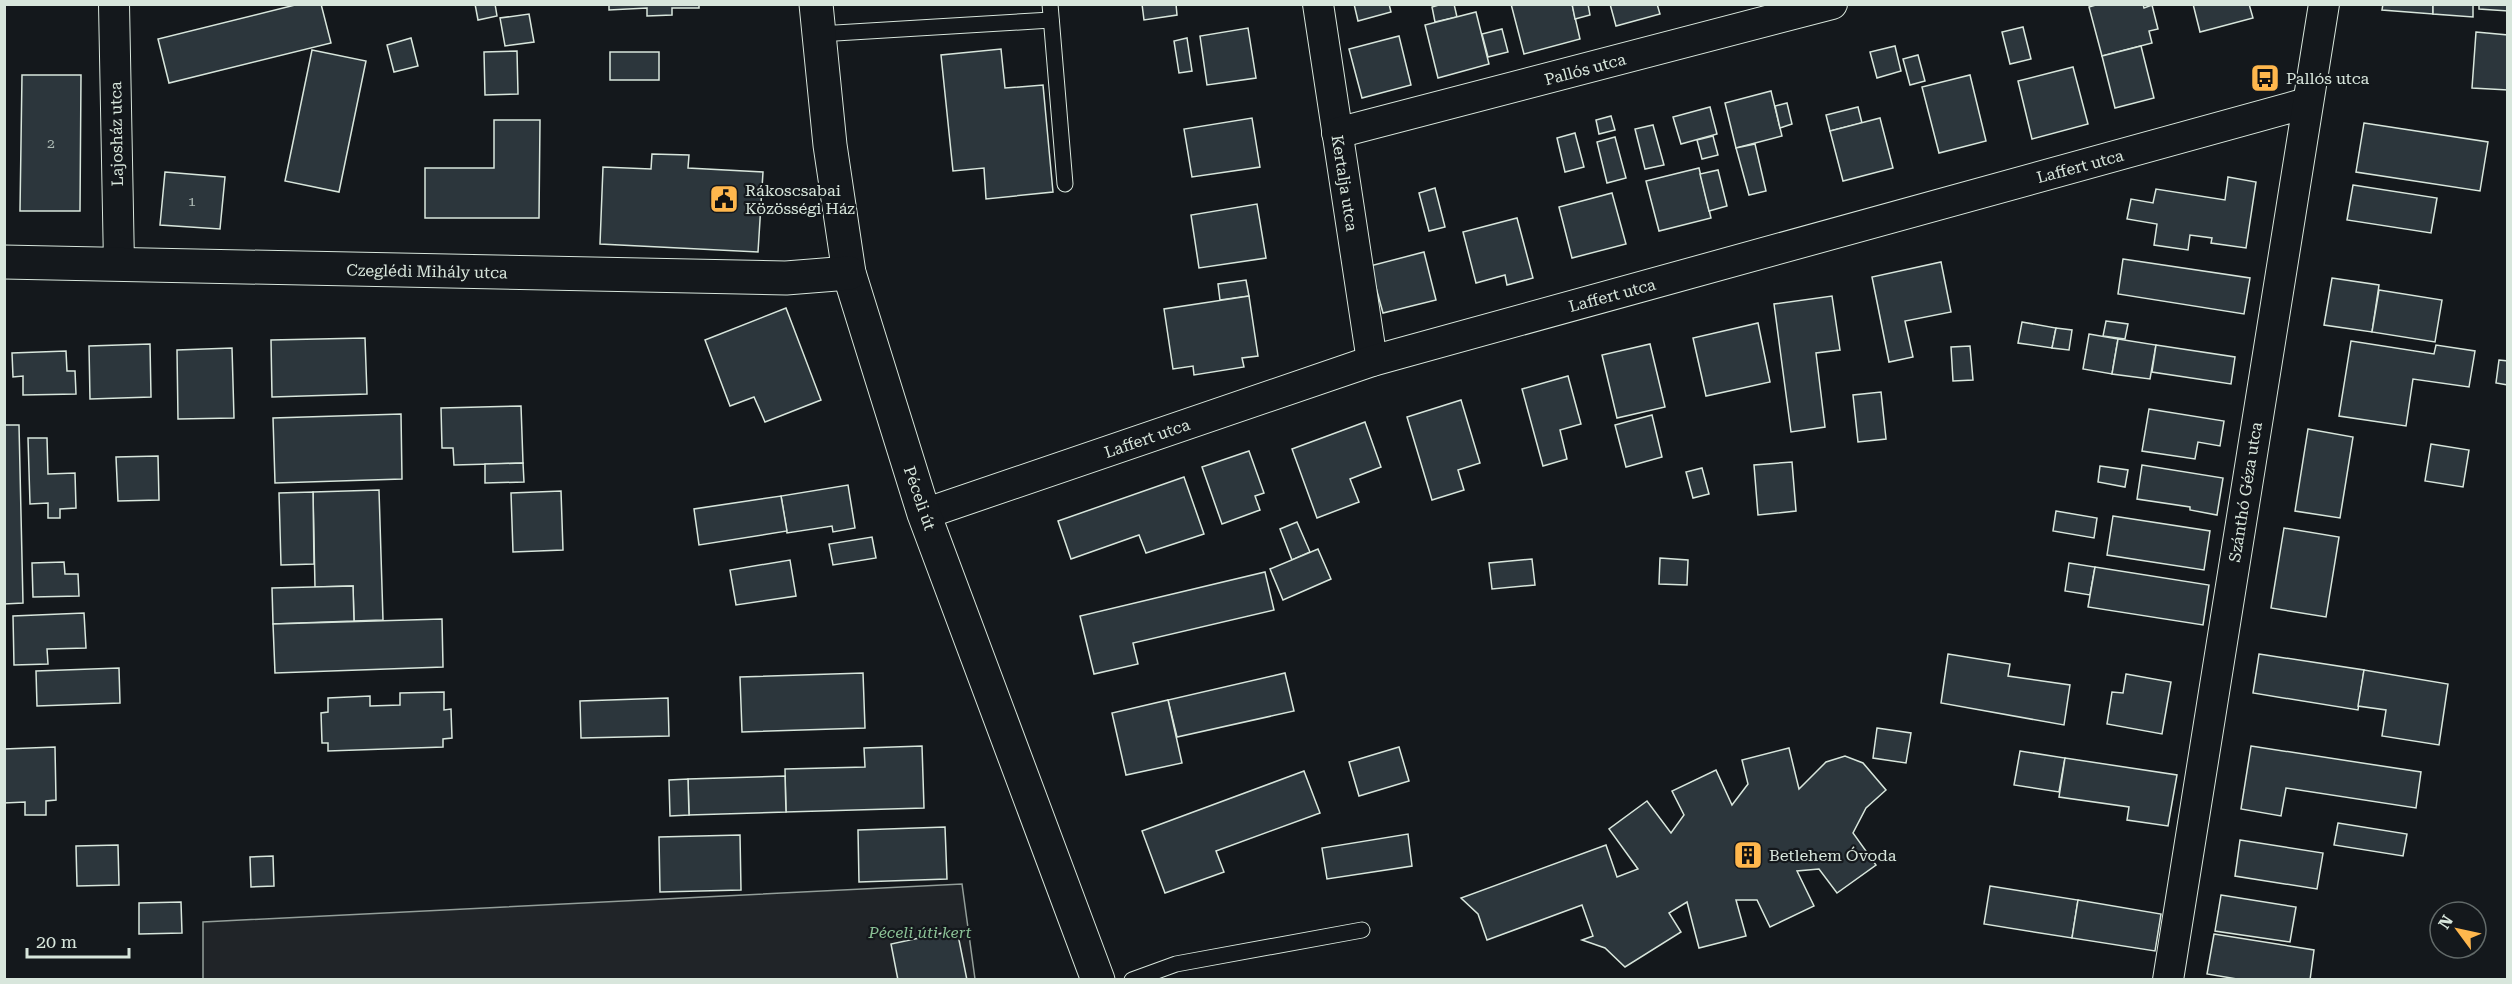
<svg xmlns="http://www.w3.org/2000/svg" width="2512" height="984" viewBox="0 0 2512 984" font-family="'Roboto Serif',serif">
  <rect width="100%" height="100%" fill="#14181c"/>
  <!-- green -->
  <polygon fill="#202428" stroke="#939e99" stroke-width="1.5" points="962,884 975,979 203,980 203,922"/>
  <!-- building -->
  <g fill="#2c363c" stroke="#d8e6dc" stroke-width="1.5">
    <polygon points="299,4 321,4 331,43 169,83 158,39"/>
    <polygon points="475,4 495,4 497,16 478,20"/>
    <polygon points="609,4 699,4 699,8 672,8 672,15 647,16 647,8 609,10"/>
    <polygon points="1142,4 1176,4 1177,15 1144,20"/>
    <polygon points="1354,4 1389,4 1391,12 1358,21"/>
    <polygon points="1442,4 1454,4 1457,17 1435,22 1432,7"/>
    <polygon points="1511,4 1572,4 1580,39 1524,54"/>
    <polygon points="1572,4 1588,4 1590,15 1575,19"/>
    <polygon points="1610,4 1657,4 1660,14 1616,26"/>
    <polygon points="2099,4 2143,4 2144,8 2152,5 2158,29 2149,31 2152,43 2102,56 2089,7"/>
    <polygon points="2193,4 2249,4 2253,18 2200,32"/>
    <polygon points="2383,4 2433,4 2433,14 2382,10"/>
    <polygon points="2433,4 2473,4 2473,17 2433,14"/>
    <polygon points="2479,4 2508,4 2508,11 2479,9"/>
    <polygon points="1476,12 1489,64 1438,78 1425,25"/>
    <polygon points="529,14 534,42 505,46 500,18"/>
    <polygon points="2023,27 2031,59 2010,64 2002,32"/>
    <polygon points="1248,28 1256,78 1207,85 1200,36"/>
    <polygon points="1502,29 1508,52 1488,57 1482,34"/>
    <polygon points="2476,32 2508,35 2508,90 2472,88"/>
    <polygon points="1399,36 1411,85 1362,98 1349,49"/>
    <polygon points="411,38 418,66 394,72 387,45"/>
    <polygon points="1187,38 1192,71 1179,73 1174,41"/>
    <polygon points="1895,46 1901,71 1877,78 1870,52"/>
    <polygon points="2141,46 2154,98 2115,108 2102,56"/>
    <polygon points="1001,49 1005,88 1043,85 1053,192 986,199 984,168 953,171 941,55"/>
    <polygon points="312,50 366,61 339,192 285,181"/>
    <polygon points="517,51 518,94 485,95 484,52"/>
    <rect x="610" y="52" width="49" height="28"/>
    <polygon points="1918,55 1925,81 1910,85 1903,59"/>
    <polygon points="2073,67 2088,124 2032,139 2018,81"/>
    <polygon points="22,75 81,75 80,211 20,211"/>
    <polygon points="1970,75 1986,141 1939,153 1922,87"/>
    <polygon points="1771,91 1782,136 1736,148 1725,103"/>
    <polygon points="1787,103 1792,124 1780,128 1775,106"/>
    <polygon points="1710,107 1717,134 1681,144 1673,117"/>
    <polygon points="1858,107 1862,123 1830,131 1826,115"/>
    <polygon points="1611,116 1615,130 1599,134 1596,120"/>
    <polygon points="1252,118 1260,167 1192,177 1184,129"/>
    <polygon points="1880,118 1893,168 1843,181 1830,131"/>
    <polygon points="494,120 540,120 539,218 425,218 425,168 494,168"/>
    <polygon points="2364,123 2488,142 2480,191 2356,172"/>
    <polygon points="1653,125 1664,165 1645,169 1635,129"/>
    <polygon points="1575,133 1584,167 1565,172 1557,138"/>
    <polygon points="1713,136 1718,155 1702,159 1697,140"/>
    <polygon points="1615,137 1626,178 1607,183 1597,142"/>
    <polygon points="1755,144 1766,191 1749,195 1736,148"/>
    <polygon points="652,154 689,155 688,168 763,172 758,252 600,244 603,167 651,169"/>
    <polygon points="1699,168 1711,218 1659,231 1646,181"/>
    <polygon points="1718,170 1727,206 1709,211 1700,174"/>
    <polygon points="165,172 225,177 220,229 160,225"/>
    <polygon points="2228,177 2256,182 2246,248 2211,243 2212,238 2190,235 2188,250 2154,245 2157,224 2127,219 2131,199 2153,203 2156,189 2225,200"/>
    <polygon points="2353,185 2437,198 2431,233 2347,220"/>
    <polygon points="1435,188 1445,227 1429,231 1419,193"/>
    <polygon points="1612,193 1626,244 1572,258 1559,207"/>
    <polygon points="1257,204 1266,258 1199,268 1191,215"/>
    <polygon points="1517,218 1533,278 1507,285 1505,275 1476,283 1463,232"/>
    <polygon points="1424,252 1436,300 1383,313 1370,266"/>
    <polygon points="2123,259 2250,278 2244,314 2118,294"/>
    <polygon points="1941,262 1951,312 1905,321 1913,357 1889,362 1872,277"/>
    <polygon points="2332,278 2379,285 2372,332 2324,325"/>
    <polygon points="1246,280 1249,296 1220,300 1218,284"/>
    <polygon points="2379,290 2442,300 2435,342 2372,332"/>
    <polygon points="1249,296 1258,356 1242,358 1244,367 1194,375 1193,366 1173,369 1164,309"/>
    <polygon points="1832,296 1840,350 1816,353 1825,427 1791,432 1774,304"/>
    <polygon points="786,308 821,400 765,422 754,397 730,406 705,340"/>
    <polygon points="2106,321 2128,324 2125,339 2103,336"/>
    <polygon points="2022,322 2056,328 2052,348 2018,343"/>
    <polygon points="1758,323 1770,382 1706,396 1693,338"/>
    <polygon points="2056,328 2072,330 2069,350 2052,348"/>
    <polygon points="2089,334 2118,339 2112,374 2083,369"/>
    <polygon points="365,338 367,394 272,397 271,340"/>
    <polygon points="2118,339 2156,345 2150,379 2112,374"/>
    <polygon points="2351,341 2434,354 2436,345 2475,351 2469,387 2413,379 2406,426 2339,416"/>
    <polygon points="150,344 151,397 90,399 89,346"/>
    <polygon points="1650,344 1665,407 1617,418 1602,355"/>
    <polygon points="2156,345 2235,357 2231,384 2152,372"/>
    <polygon points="1970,346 1973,380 1953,381 1951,347"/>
    <polygon points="232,348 234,418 178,419 177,350"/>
    <polygon points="66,351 67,371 75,371 76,394 23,395 23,376 13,377 12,353"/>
    <polygon points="2499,360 2508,361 2508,385 2496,383"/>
    <polygon points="1568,376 1581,424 1560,430 1567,459 1543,466 1522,389"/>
    <polygon points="1881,392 1886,439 1858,442 1853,395"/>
    <polygon points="1461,400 1480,463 1458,470 1464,490 1432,500 1407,417"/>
    <polygon points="521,406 523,463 454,465 453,448 442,448 441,408"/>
    <polygon points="2149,409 2224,421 2220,446 2198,442 2195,459 2142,451"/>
    <polygon points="401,414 402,479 275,483 273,418"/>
    <polygon points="1652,415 1662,457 1626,467 1615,425"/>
    <polygon points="1365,422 1381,467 1350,479 1359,502 1317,518 1292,449"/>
    <polygon points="4,425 19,425 23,603 4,604"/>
    <polygon points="2308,429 2353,437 2340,518 2295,511"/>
    <polygon points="28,438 47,438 48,474 75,473 76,508 60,509 60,518 48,518 48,503 30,504"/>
    <polygon points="2431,444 2469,450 2463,487 2425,481"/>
    <polygon points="1249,451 1264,493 1255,496 1260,510 1222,524 1202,467"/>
    <polygon points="158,456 159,500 118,501 116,457"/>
    <polygon points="1792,462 1796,511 1758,515 1754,465"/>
    <polygon points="523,463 524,482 485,483 485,464"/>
    <polygon points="2142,465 2223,478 2217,515 2190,510 2190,507 2137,499"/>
    <polygon points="2100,466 2128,470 2125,487 2098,482"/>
    <polygon points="1702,468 1709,494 1693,498 1686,472"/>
    <polygon points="1184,477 1204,534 1146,553 1139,535 1071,559 1058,521"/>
    <polygon points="848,485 855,528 833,532 832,526 787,533 781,496"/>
    <polygon points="379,490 383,620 354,621 353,586 315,587 313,492"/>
    <polygon points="561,491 563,550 513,552 511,493"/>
    <polygon points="313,492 314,564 281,565 279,493"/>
    <polygon points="781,496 787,531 699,545 694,509"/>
    <polygon points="2056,511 2097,518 2094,538 2053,531"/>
    <polygon points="2113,516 2210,531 2204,570 2107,555"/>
    <polygon points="1297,522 1310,552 1292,560 1280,529"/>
    <polygon points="2284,528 2339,537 2326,617 2271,608"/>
    <polygon points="872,537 876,558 833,565 829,544"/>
    <polygon points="1318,549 1331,579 1283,600 1270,569"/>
    <polygon points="1660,558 1688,560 1687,585 1659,584"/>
    <polygon points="1532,559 1535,585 1492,589 1489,563"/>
    <polygon points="790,560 796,596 736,605 730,570"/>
    <polygon points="64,562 65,574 78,574 79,596 33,597 32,563"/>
    <polygon points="2069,563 2095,567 2090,595 2065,591"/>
    <polygon points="2095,567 2209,585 2203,625 2088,607"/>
    <polygon points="1265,572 1274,610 1133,643 1138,664 1094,674 1080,616"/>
    <polygon points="353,586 354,621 273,624 272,588"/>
    <polygon points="84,613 86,648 47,649 48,664 14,665 13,616"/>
    <polygon points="442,619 443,667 275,673 273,624"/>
    <polygon points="1948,654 2010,664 2008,676 2070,685 2064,725 1941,703"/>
    <polygon points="2259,654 2364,670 2358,710 2253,693"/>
    <polygon points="119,668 120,703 37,706 36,671"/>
    <polygon points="2364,670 2448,684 2439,745 2382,736 2386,710 2358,706"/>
    <polygon points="863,673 865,728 742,732 740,677"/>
    <polygon points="1285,673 1294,711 1177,737 1168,700"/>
    <polygon points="2126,674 2171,682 2162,734 2107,724 2112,692 2123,693"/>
    <polygon points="444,692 444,710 451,709 452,738 443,739 443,747 328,751 328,743 322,743 321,713 328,712 328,698 370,696 370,706 400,705 400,693"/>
    <polygon points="668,698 669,736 581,738 580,701"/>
    <polygon points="1168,700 1182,763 1126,775 1112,713"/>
    <polygon points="1877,728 1911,733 1906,763 1873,758"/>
    <polygon points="922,746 924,808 786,812 785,769 865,767 864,748"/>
    <polygon points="2251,746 2421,772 2416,808 2286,788 2281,816 2241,809"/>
    <polygon points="55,747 56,800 46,801 46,815 25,815 25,802 4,803 4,749"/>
    <polygon points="1399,747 1409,781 1359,796 1349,762"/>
    <polygon points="1789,748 1799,789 1826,762 1845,756 1863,763 1886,790 1866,808 1853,833 1876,865 1837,893 1819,869 1797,871 1814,906 1770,927 1757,900 1736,900 1746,936 1699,948 1687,902 1669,913 1681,932 1625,967 1605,948 1582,940 1593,936 1582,905 1487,940 1478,914 1461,898 1606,845 1617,877 1638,869 1609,829 1647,801 1671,833 1684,815 1672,791 1716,770 1732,805 1748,784 1742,760"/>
    <polygon points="2020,751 2065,758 2059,792 2014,785"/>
    <polygon points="2065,758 2177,775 2168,826 2127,820 2129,807 2059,797"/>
    <polygon points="1304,771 1320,813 1216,851 1224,872 1165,893 1142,831"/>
    <polygon points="785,776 786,812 689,815 688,779"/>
    <polygon points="688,779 689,815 670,816 669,780"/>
    <polygon points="2338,823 2407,834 2403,856 2334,845"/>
    <polygon points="945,827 947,879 859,882 858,830"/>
    <polygon points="1408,834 1412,866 1327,879 1322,848"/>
    <polygon points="740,835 741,890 660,892 659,837"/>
    <polygon points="2240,840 2323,853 2317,889 2235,876"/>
    <polygon points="118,845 119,885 77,886 76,846"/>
    <polygon points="273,856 274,886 251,887 250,857"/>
    <polygon points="1990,886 2078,900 2072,938 1984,924"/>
    <polygon points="2221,895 2296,907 2290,942 2215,931"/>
    <polygon points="2078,900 2161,914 2155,951 2072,938"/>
    <polygon points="181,902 182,933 139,934 139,903"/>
    <polygon points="957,930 967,980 898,980 891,944"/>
    <polygon points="2214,934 2314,950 2310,980 2243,980 2207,974"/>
  </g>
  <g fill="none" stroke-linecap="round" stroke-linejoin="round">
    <!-- service casing -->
    <g stroke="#d8e6dc" stroke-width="17">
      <g id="service">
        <polyline points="1050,4 1065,184"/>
        <polyline points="819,34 1051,20"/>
        <polyline points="1132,980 1176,964 1362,930"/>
      </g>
    </g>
    <!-- minor casing -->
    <g stroke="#d8e6dc" stroke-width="32">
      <g id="minor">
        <polyline points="114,4 119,264"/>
        <polyline points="1318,4 1372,361"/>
        <polyline points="1337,133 1832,4"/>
        <polyline points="924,514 1372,361 2307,103"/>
        <polyline points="2168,980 2324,4"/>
      </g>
    </g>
    <!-- secondary casing -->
    <g stroke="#d8e6dc" stroke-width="35">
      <g id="secondary">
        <polyline points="816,4 830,145 849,273 924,514 1098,980"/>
        <polyline points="4,262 786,278 849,273"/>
      </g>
    </g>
    <!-- service -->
    <use href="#service" stroke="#14181c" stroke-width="15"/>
    <!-- minor -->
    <use href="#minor" stroke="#14181c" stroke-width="30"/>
    <!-- secondary -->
    <use href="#secondary" stroke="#14181c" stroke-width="33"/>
  </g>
  <!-- icons -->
  <defs>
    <g id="bus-square" transform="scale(1.5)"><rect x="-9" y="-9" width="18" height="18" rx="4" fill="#ffb74d" stroke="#14181c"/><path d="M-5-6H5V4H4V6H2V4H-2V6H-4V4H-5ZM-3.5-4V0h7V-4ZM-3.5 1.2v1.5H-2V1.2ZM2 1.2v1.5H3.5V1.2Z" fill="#111"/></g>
    <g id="civic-square" transform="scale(1.5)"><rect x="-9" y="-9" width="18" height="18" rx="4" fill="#ffb74d" stroke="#14181c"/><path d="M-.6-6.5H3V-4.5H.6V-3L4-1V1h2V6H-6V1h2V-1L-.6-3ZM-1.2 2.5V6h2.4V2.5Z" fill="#111"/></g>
    <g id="building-square" transform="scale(1.5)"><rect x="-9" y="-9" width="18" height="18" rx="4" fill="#ffb74d" stroke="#14181c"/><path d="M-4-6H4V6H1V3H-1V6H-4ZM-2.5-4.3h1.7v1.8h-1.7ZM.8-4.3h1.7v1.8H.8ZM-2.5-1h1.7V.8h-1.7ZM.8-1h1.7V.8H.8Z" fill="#111"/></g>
  </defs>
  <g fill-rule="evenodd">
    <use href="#bus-square" x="2265" y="78"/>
    <use href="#civic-square" x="724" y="199"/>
    <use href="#building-square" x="1748" y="855"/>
  </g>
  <g text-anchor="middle" stroke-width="4.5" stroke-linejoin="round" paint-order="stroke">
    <!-- number labels -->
    <g font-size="14" fill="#adbab4">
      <text x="51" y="148">2</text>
      <text x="192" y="206">1</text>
    </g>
    <!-- street labels -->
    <g font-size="16" fill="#d8e6dc" stroke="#14181c">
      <text transform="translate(1585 69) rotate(-15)" y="6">Pallós utca</text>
      <text transform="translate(116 134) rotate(-91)" y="6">Lajosház utca</text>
      <text transform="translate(2080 166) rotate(-15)" y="6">Laffert utca</text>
      <text transform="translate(1345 183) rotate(81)" y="6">Kertalja utca</text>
      <text transform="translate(427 271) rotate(1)" y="6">Czeglédi Mihály utca</text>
      <text transform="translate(1612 295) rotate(-15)" y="6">Laffert utca</text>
      <text transform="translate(1147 438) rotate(-19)" y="6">Laffert utca</text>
      <text transform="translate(2245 492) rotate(-81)" y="6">Szánthó Géza utca</text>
      <text transform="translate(920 498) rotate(71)" y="6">Péceli út</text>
    </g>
    <!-- poi labels -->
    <g font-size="16" fill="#d8e6dc" stroke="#14181c" text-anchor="start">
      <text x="2286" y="84">Pallós utca</text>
      <text x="745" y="196">Rákoscsabai<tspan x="745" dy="18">Közösségi Ház</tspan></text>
      <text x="1769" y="861">Betlehem Óvoda</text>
    </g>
    <!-- park labels -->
    <g font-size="16" font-style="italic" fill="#8ac095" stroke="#14181c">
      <text x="920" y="938">Péceli úti kert</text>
    </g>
  </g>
  <!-- border -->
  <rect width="2512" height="984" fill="none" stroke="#d8e6dc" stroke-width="12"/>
  <!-- north arrow -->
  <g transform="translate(2458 930) rotate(303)"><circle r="28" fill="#14181c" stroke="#626a69" stroke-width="1.5"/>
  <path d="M0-4.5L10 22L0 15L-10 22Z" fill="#ffb74d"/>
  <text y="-9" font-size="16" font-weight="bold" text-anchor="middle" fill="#d8e6dc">N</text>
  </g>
  <!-- scale -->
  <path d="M27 948v9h102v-9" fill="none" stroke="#d8e6dc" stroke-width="3"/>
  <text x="36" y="948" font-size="18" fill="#d8e6dc" stroke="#14181c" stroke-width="4.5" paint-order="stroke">20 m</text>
</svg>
